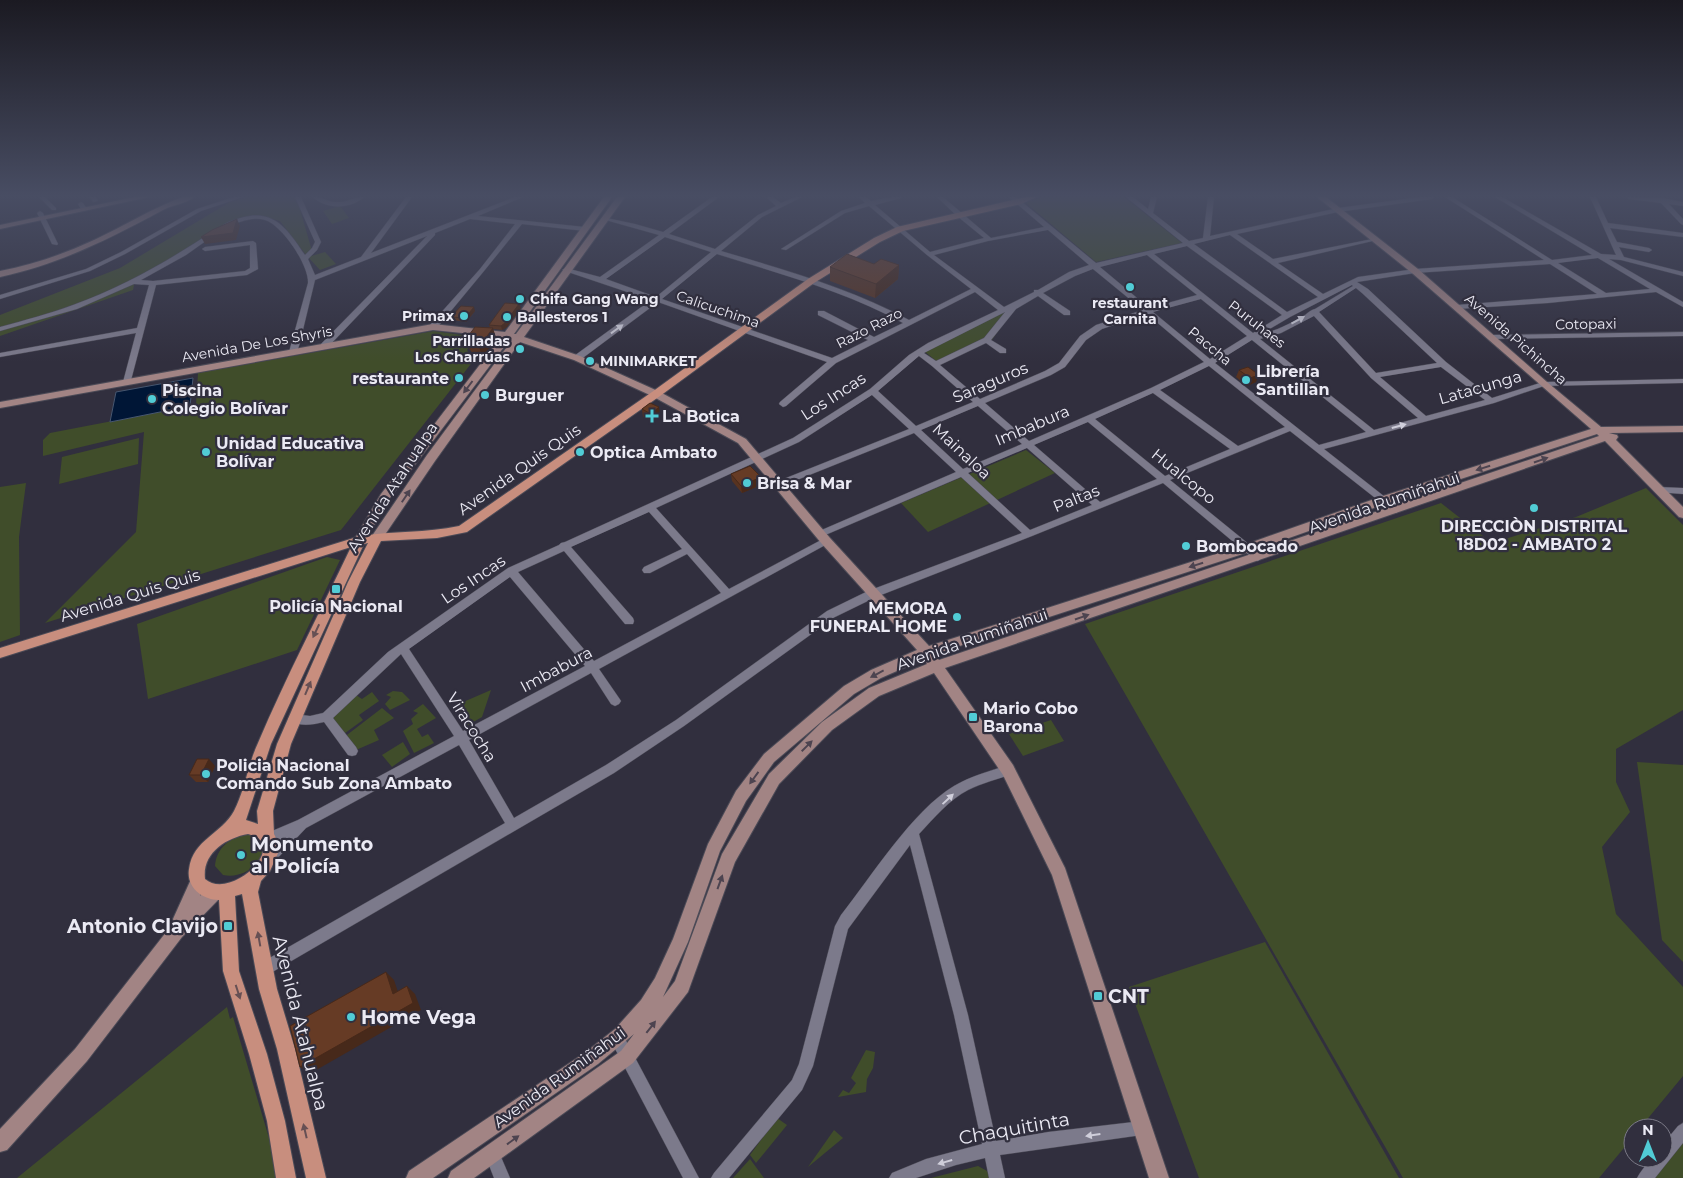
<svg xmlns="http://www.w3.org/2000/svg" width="1683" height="1178" viewBox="0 0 1683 1178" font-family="Montserrat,sans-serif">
  <rect width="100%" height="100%" fill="#312f3e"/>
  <!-- green -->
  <g fill="#404d2a">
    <polygon points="247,197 294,197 299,206 312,251 306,255 280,221 261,216 235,220 135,280 133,290 0,336 0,315 120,268 230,202"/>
    <polygon points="1040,197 1124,197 1182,243 1096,262 1026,203"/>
    <polygon points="340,206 349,218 332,224 323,211"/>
    <polygon points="325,252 336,264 320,270 308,257"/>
    <polygon points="1013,310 992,340 940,364 924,351 1003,312"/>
    <polygon points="434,331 476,337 467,350 474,360 341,530 45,623 136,532 144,432 43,456 43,440 50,433 196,405 198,373"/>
    <polygon points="139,438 138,464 59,484 62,457"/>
    <polygon points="1026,450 1055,473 928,532 901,503"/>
    <polygon points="26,483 19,537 20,635 0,642 0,487"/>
    <polygon points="1646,488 1683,525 1683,710 1616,749 1616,782 1630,812 1602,847 1616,914 1683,987 1683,1076 1640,1128 1633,1128 1633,1137 1599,1178 1403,1178 1085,624 1441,503 1492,543 1576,517"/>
    <polygon points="327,557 340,560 297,650 148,699 137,624"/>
    <polygon points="491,690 482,717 468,725 454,706"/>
    <polygon points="393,691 402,692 410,700 390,710 385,704 391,697 386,695"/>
    <polygon points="372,692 379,701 359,715 363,720 341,736 326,720 353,693 362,699"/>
    <polygon points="423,704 436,718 417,729 422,737 428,734 434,743 414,753 403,731 413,724 411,719 418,713 413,711"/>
    <polygon points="382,708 394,718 374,730 379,740 356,750 343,738"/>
    <polygon points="1051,720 1064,741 1023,756 1009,734"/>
    <polygon points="403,742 410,754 392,767 382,755"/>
    <polygon points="1637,762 1683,765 1683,962 1662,940"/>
    <path d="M246,834L259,836L264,846C261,866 242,879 223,875L215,866C216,848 230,838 246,834Z"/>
    <polygon points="1265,942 1399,1178 1199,1178 1129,987"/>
    <polygon points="227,1007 230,1019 233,1017 269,1138 278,1178 17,1178"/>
    <polygon points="866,1050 875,1052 873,1068 867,1079 866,1092 838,1097 843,1090 849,1093 856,1083 851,1078"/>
    <polygon points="777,1118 787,1125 756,1163 750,1155"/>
    <polygon points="834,1130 843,1138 808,1167"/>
    <polygon points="1683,1138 1683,1178 1652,1178"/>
    <polygon points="750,1159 764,1178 733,1178"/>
    <polygon points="978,1166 989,1172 990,1178 931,1178"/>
  </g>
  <!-- water -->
  <polygon fill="#001636" stroke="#46566f" points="193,378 190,406 110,422 116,392"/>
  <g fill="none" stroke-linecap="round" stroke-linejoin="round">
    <!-- secondary-tunnel -->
    <polyline stroke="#4d4b59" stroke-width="9" stroke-dasharray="9 4.5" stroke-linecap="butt" points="612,198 614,197"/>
    <!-- street casing -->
    <g stroke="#4b4a56" stroke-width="1">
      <g id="street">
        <polygon points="39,197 45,197 56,208 56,210 52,210"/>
        <polygon points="90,197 96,197 98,201 93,202"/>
        <polygon points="234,197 243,197 201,211 125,254 90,271 0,299 0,295 86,269 121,252 197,209"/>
        <path d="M295,197H301L321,242L317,250L308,259L315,275L361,257L406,197H412L371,253L515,197H523L478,216L585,227L588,229L585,231L522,224L484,271L436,329H433L429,327L430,325L480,269L515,224L470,219L435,233V235L327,348H321V344L427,236L315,280L299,346L297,352L293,354L289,352L308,283C309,265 282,225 265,220C252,216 238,223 226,227L223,225C229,221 237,219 244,217C276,209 289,232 305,255L312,248L315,242Z"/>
        <path d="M313,197C321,196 327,202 336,202C347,203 355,196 364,197C351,209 326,210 313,197Z"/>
        <path d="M712,197H719L669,234L715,249L758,215L776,206L766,197H773L781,203L795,197H802L762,217L721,251C785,270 850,288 909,320L971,289L927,255L869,206L845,213L786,250L781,249L841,211L865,203L859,197H866L871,201L892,197H902L901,198L875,205L930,252L984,238L957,216L937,197H943L991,238L1044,227L1009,197H1016L1096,263L1183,243L1126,197H1133L1148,209L1151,197H1157L1153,213L1189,241L1203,238L1208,197H1214L1210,236L1338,208L1420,197H1435L1432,199L1338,212L1237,234L1273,259L1377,238V240L1278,263L1323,294L1358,277L1415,269L1544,260L1445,197H1452L1552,260L1592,255L1495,197H1502L1601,254L1616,255L1590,197H1596L1608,223L1683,233V237L1610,228L1617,242L1649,248L1652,250L1649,252L1619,247L1624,257L1683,272V276L1621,260L1609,259L1683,302V307L1656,292L1548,303L1457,309L1453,307L1457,305L1597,294L1550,264L1415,273L1357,282L1368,289L1446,362L1492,398L1543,382L1683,379V383L1544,386L1494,403L1324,449L1399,508L1401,510L1396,513L1393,512L1290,431L1170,480L1261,554L1263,557L1258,561L1255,560L1163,483L1032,536L876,597L835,617L684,726L614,773L269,974L264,976L259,974L257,969L259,964L505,823L459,745L306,828L272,864L268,866L264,864L262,860L264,856L280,839L269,844L265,842L263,838L265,834L298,820L454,736L401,654L333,718L356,747L358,751L356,755L352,756L348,755L324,722C312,725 302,726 290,722L288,719L290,716L294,714L310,716L323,713L388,652L508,568L559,545L561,543L565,542L793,438L870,389L909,355L928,343L998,310L975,292L836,363L786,406L783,407L779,404L780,402L827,362L658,302L580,360H574V356L651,300L562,270L566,268L600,277L659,235L602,219V217L635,224L663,232ZM1048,230L1089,265L1069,272L1038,290H1034V292L1004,307L934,255L988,241ZM1230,235L1318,297L1287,312L1194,244ZM665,237L711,252L656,297L606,279ZM1187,246L1282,315L1253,333L1154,254ZM717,254C780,274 845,291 903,323L874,337L824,311H818V315L868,340L832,358L662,299ZM1147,255L1197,295L1149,308L1100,267ZM1598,258L1650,289L1606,293L1558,263ZM1093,269L1143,310L1096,325L1080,336L1059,363L1045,371L980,399L940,365L986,343L1000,353H1006V349L991,340L1016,309L1038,296L1064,315H1070V311L1043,293L1075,276ZM1352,285L1353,286L1315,309C1310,310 1307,314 1302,317C1289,324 1276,331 1261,334L1290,317ZM1356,288L1362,293L1437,363L1376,373L1319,312ZM1201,299L1247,336L1210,359L1153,312ZM1005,312L984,338L936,361L924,353ZM1147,314L1204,362L1151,388L1029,441L985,403L1051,375L1065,367L1086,340L1102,329ZM1314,316L1371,378L1418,418L1374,430L1260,339L1281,333ZM1252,340L1366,432L1319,445L1215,363ZM919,356L932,366L973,402L916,426L878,391ZM1209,366L1285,427L1238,446L1160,390ZM1441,367L1485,400L1426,416L1380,377ZM1153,393L1230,449L1165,476L1095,419ZM872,395L909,429L776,482L774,484L776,486H782L914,433L956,472L817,532L815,534L817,536H823L961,477L1022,533L868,591L827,611L676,720L606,765L514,818L469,740L591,673L611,704L615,706L619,704L621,701L619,698L599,669L829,543L831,541L826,538L823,539L729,589L656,508L799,442ZM978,406L1022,444L963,469L921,430ZM1088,422L1157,479L1100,502L1034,445ZM1027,448L1092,505L1030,530L968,473ZM649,512L682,549L644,567L642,570L644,573H650L687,554L721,593L594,661L518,572L564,551L625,624H633L634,621L633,618L571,547ZM510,577L585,666L463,731L409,649Z"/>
        <polygon points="1626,197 1662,198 1683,202 1683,206 1669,204 1683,219 1683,225 1681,224 1661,203 1629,199"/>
        <polygon points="81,202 83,203 87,209 86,210 81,209 78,204"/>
        <polygon points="40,211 43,213 58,244 57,245 52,244 37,213"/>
        <path d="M212,232L217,233L186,255L141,280L153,281L245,271L250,268V245L205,251L202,249L205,247L253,241L256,243L258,269L247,275L156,285L130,384H124L123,382L136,333L0,357V353L137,328L149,285L134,284L77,309L0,331V327C25,320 49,314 73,305C123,287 168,261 212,232Z"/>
        <polygon points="1683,332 1683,336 1490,339 1486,337 1490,335"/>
        <polygon points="1659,487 1683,488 1683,494 1656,492 1654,490 1656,488"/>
        <path d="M1008,765L1012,766L1014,770L1012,774C998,779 982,783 968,790C949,800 934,818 919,834L968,1015L996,1141L1048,1132L1142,1121L1147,1123L1149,1128L1147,1133L1142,1135L1000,1155L1005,1178H989L985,1158L956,1165L916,1178H889L892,1173L926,1159L982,1144L954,1015L910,845L848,929L813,1066L802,1090L729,1178H711L714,1173L792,1080L799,1064L835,926L841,915C871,877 913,810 954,786C971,776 990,771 1008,765Z"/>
        <polygon points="617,1031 622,1033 699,1178 683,1178 612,1043 610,1038 612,1033"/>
        <polygon points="1683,1123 1683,1143 1655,1178 1637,1178 1640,1173 1651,1158 1663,1158 1663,1144 1678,1126"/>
        <polygon points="493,1147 498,1150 510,1178 494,1178 485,1155 488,1150"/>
      </g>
    </g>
    <!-- secondary casing -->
    <g stroke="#4b4a56" stroke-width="2">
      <g id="secondary">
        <polygon points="135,197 149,197 0,229 0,225"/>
        <path d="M183,197H194C186,204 172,205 163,210C109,239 60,264 0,277V271C32,265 64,254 94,240C124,226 152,208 183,197Z"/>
        <path d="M604,197H612L514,334H516L617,197H625L524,337L580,356L660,392L746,439L830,538L929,646L1244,545L1380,497L1591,429L1412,273L1317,197H1326L1418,269L1547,382L1601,427L1683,426V432L1609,433L1617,435L1618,437L1616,440L1683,507V518L1679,517L1605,441L945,668L1013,765L1065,868L1169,1178H1149L1052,875L1003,775L934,673L879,696L832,730L779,784L735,862L688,992L633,1063L474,1178H448L451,1171L621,1051L634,1034L598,1064L433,1178H406L409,1171L586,1052L615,1029L641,1000L655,978L673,939L708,844L736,791L764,754L844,686L871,670L917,650L822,544L738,443L652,396L574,360L520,342L435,461L382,539H374L372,536L374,533L427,455L512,340L510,339L389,499L364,543L360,544L354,540L381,494L501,337L433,330L0,408V402L433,324L505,332ZM1597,434L1599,436L939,660L935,654L1252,551L1388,503ZM924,659L927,664L869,688L822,722L769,774L722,854L675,981L663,997L688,942L720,851L746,801L774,762L854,694L881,678Z"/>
        <polygon points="198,874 204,877 206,882 200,896 208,888 214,885 220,888 222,893 220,898 182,937 87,1061 7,1150 0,1152 0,1129 75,1049 174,922 173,919 192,877"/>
      </g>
    </g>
    <!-- primary casing -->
    <g stroke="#4b4a56" stroke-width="2">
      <path id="primary" d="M1026,197H1037L1021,204L903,231L880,242L814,283L660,396L467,532L437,538L381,541L360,582L291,744L273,811L274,834L278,842V853L270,871L261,881L258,892L277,989L295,1049L326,1178H306L277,1049L259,989L242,894L235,896L239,971L267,1054L285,1121L296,1178H276L267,1121L249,1054L223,971L219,900C203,900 186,888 189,869C193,839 222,834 234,811C245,790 248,764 258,743C286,677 320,612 351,547L0,658V648L360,536C392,531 427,533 459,526L652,392L808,279L874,238L897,227ZM368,543L348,582L277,744L257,811L258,824L246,820L271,744L364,544ZM248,834C251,835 256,836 259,839C278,856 228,899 205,879C202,853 226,838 248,834Z"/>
    </g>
    <!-- street -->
    <use href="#street" fill="#7c7a8b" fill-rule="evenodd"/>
    <!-- secondary -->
    <use href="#secondary" fill="#a28484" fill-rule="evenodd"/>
    <!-- primary -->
    <use href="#primary" fill="#c88e7e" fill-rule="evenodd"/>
  </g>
  <!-- wall -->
  <g fill="#583320">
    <polygon points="874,264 899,265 898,279 875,298 830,281 830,267"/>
    <polygon points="521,308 507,327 502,330 493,329 496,338 483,358 476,357 470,350 466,339 490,327 489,325"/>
    <polygon points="475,311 466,322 453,320 451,317"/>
    <polygon points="1239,370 1256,382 1247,386 1236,377"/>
    <polygon points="642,409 660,415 652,421 643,417"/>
    <polygon points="731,474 761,477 761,485 742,493 732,481"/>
    <polygon points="215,766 208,782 196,782 189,775"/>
  </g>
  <!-- shaded-wall -->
  <g fill="#47291a">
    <polygon points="237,219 240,226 236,240 205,244 201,237"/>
    <polygon points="899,265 898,279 875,298 876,284"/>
    <polygon points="519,304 521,308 507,327 502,330 501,326"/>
    <polygon points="474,307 475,311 466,322 465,318"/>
    <polygon points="493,328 496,338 483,358 479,347"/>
    <polygon points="1259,375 1256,382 1247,386 1250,378"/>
    <polygon points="659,407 660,415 652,421 651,414"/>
    <polygon points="761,477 761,485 742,493 741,486"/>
    <polygon points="209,759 215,766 208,782 201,775"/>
    <polygon points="386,972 394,980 401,1001 393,994"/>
    <polygon points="407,986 415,994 421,1010 311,1073 300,1067"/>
  </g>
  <!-- building -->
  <g fill="#663b25" stroke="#47291a">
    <polygon points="237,219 233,233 201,237 212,230"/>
    <polygon points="847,254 874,264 881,259 899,265 876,284 830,267"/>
    <polygon points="505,303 519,304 505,323 501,326 489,325"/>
    <polygon points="461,306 474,307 465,318 451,317"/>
    <polygon points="475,327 493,328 479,347 472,346 466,339"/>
    <polygon points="1248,367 1259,375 1250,378 1239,370"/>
    <polygon points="650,403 659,407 651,414 642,409"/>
    <polygon points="750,466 761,477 741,486 731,474"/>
    <polygon points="197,759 209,759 201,775 189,775"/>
    <polygon points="386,972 393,994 407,986 413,1003 300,1067 290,1026"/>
  </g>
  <!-- one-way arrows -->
  <defs><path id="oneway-solid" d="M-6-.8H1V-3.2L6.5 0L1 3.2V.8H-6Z" transform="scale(1.25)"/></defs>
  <g fill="#cfceda">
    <use href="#oneway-solid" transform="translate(1298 320) rotate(-29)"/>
    <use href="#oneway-solid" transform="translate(617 329) rotate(-36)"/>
    <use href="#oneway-solid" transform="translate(1399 426) rotate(-15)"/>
    <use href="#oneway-solid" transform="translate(948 799) rotate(-43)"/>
    <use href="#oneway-solid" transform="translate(1093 1135) rotate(172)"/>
    <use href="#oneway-solid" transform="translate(945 1162) rotate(164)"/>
  </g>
  <g fill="#4d4450">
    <use href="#oneway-solid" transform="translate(468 387) rotate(127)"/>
    <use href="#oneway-solid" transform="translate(1541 460) rotate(-19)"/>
    <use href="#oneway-solid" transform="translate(1483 468) rotate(162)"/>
    <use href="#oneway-solid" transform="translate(406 496) rotate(-56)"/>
    <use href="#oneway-solid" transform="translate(1196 565) rotate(162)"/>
    <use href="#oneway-solid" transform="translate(1082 617) rotate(-19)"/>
    <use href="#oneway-solid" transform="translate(877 674) rotate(152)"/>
    <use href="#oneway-solid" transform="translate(807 746) rotate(-45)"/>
    <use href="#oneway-solid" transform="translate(754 778) rotate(126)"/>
    <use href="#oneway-solid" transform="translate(720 882) rotate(-70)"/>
    <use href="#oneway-solid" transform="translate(651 1027) rotate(-52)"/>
    <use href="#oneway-solid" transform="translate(513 1140) rotate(-36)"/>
  </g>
  <g fill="#665054">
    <use href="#oneway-solid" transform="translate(316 631) rotate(115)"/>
    <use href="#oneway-solid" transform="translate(308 688) rotate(-67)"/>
    <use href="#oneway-solid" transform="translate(259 939) rotate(-100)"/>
    <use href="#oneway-solid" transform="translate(238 992) rotate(72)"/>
    <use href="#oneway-solid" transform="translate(305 1131) rotate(-103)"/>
  </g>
  <!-- sky -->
  <linearGradient id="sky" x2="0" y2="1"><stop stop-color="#1b1a22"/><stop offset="0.54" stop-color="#484d63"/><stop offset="1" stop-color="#484d63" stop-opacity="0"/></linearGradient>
  <rect width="1683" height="362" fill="url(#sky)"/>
  <!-- markers -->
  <g fill="#51ccd5" stroke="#312f3e" stroke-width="2">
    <circle cx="1130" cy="287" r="5"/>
    <circle cx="520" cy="299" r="5"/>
    <circle cx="464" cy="316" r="5"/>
    <circle cx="507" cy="317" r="5"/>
    <circle cx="520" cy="349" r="5"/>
    <circle cx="590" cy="361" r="5"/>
    <circle cx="459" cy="378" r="5"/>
    <circle cx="1246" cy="380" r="5"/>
    <circle cx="485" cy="395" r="5"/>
    <circle cx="152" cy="399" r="5"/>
    <path d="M649.5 408.5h5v5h5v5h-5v5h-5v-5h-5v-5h5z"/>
    <circle cx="206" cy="452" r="5"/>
    <circle cx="580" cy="452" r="5"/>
    <circle cx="747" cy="483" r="5"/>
    <circle cx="1534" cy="508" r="5"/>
    <circle cx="1186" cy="546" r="5"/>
    <rect x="331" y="584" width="10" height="10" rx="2.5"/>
    <circle cx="957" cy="617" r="5"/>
    <rect x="968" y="712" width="10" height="10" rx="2.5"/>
    <circle cx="206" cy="774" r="5"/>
    <circle cx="241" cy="855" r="5"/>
    <rect x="223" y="921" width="10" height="10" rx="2.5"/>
    <rect x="1093" y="991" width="10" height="10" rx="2.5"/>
    <circle cx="351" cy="1017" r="5"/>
  </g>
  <g text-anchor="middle" stroke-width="4.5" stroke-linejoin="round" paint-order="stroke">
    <!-- far-poi labels -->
    <g font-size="14" font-weight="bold" fill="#ebeaf4" stroke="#312f3e" text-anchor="start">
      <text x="530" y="304">Chifa Gang Wang</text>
      <text x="1130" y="308" text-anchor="middle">restaurant<tspan x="1130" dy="16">Carnita</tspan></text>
      <text x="454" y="321" text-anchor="end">Primax</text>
      <text x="517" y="322">Ballesteros 1</text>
      <text x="510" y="346" text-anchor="end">Parrilladas<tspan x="510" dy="16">Los Charrúas</tspan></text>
      <text x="600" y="366">MINIMARKET</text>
    </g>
    <!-- far-street labels -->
    <g font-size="14" fill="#ebeaf4" stroke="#312f3e">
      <text transform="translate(718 309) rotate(19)" y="5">Calicuchima</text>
      <text transform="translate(1257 324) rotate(38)" y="5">Puruhaes</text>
      <text transform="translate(1586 324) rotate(-1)" y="5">Cotopaxi</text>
      <text transform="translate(869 328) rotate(-27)" y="5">Razo Razo</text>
      <text transform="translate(1516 339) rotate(41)" y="5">Avenida Pichincha</text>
      <text transform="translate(257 344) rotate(-10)" y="5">Avenida De Los Shyris</text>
      <text transform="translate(1210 346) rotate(40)" y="5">Paccha</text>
    </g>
    <!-- poi labels -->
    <g font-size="16" font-weight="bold" fill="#ebeaf4" stroke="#312f3e" text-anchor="start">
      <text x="1256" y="377">Librería<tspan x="1256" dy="18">Santillan</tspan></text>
      <text x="449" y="384" text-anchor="end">restaurante</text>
      <text x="162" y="396">Piscina<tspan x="162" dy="18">Colegio Bolívar</tspan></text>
      <text x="495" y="401">Burguer</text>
      <text x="662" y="422">La Botica</text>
      <text x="216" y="449">Unidad Educativa<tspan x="216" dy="18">Bolívar</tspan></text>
      <text x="590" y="458">Optica Ambato</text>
      <text x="757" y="489">Brisa &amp; Mar</text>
      <text x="1534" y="532" text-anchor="middle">DIRECCIÒN DISTRITAL<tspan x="1534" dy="18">18D02 - AMBATO 2</tspan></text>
      <text x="1196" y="552">Bombocado</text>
      <text x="336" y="612" text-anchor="middle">Policía Nacional</text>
      <text x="947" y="614" text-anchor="end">MEMORA<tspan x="947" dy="18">FUNERAL HOME</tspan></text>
      <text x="983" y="714">Mario Cobo<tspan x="983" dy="18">Barona</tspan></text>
      <text x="216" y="771">Policia Nacional<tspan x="216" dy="18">Comando Sub Zona Ambato</tspan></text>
    </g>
    <!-- street labels -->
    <g font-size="16" fill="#ebeaf4" stroke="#312f3e">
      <text transform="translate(990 382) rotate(-23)" y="6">Saraguros</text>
      <text transform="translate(1480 387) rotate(-16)" y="6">Latacunga</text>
      <text transform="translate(833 396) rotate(-33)" y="6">Los Incas</text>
      <text transform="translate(1032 425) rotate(-23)" y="6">Imbabura</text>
      <text transform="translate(962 451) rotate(43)" y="6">Mainaloa</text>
      <text transform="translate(519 469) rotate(-35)" y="6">Avenida Quis Quis</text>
      <text transform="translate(1184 476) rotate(39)" y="6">Hualcopo</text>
      <text transform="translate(392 487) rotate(-57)" y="6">Avenida Atahualpa</text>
      <text transform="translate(1076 498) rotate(-22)" y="6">Paltas</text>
      <text transform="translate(1384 502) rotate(-19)" y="6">Avenida Rumiñahui</text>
      <text transform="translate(473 579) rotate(-34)" y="6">Los Incas</text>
      <text transform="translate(130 595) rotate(-17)" y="6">Avenida Quis Quis</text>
      <text transform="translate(972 639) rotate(-19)" y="6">Avenida Rumiñahui</text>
      <text transform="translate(556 669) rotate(-28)" y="6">Imbabura</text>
      <text transform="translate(472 727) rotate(58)" y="6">Viracocha</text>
      <text transform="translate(559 1077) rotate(-36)" y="6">Avenida Rumiñahui</text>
    </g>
    <!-- near-poi labels -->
    <g font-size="19" font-weight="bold" fill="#ebeaf4" stroke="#312f3e" text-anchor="start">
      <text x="251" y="851">Monumento<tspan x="251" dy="22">al Policía</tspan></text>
      <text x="218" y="933" text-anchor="end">Antonio Clavijo</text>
      <text x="1108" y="1003">CNT</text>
      <text x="361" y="1024">Home Vega</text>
    </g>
    <!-- near-street labels -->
    <g font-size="19" fill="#ebeaf4" stroke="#312f3e">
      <text transform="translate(301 1023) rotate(76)" y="7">Avenida Atahualpa</text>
      <text transform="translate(1014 1128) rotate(-10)" y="7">Chaquitinta</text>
    </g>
  </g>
  <!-- north arrow -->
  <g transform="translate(1648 1143)"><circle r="24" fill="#312f3e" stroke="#7b7a87"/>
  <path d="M0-4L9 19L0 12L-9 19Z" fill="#51ccd5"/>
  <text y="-8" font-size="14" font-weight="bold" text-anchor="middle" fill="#ebeaf4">N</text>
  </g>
</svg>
